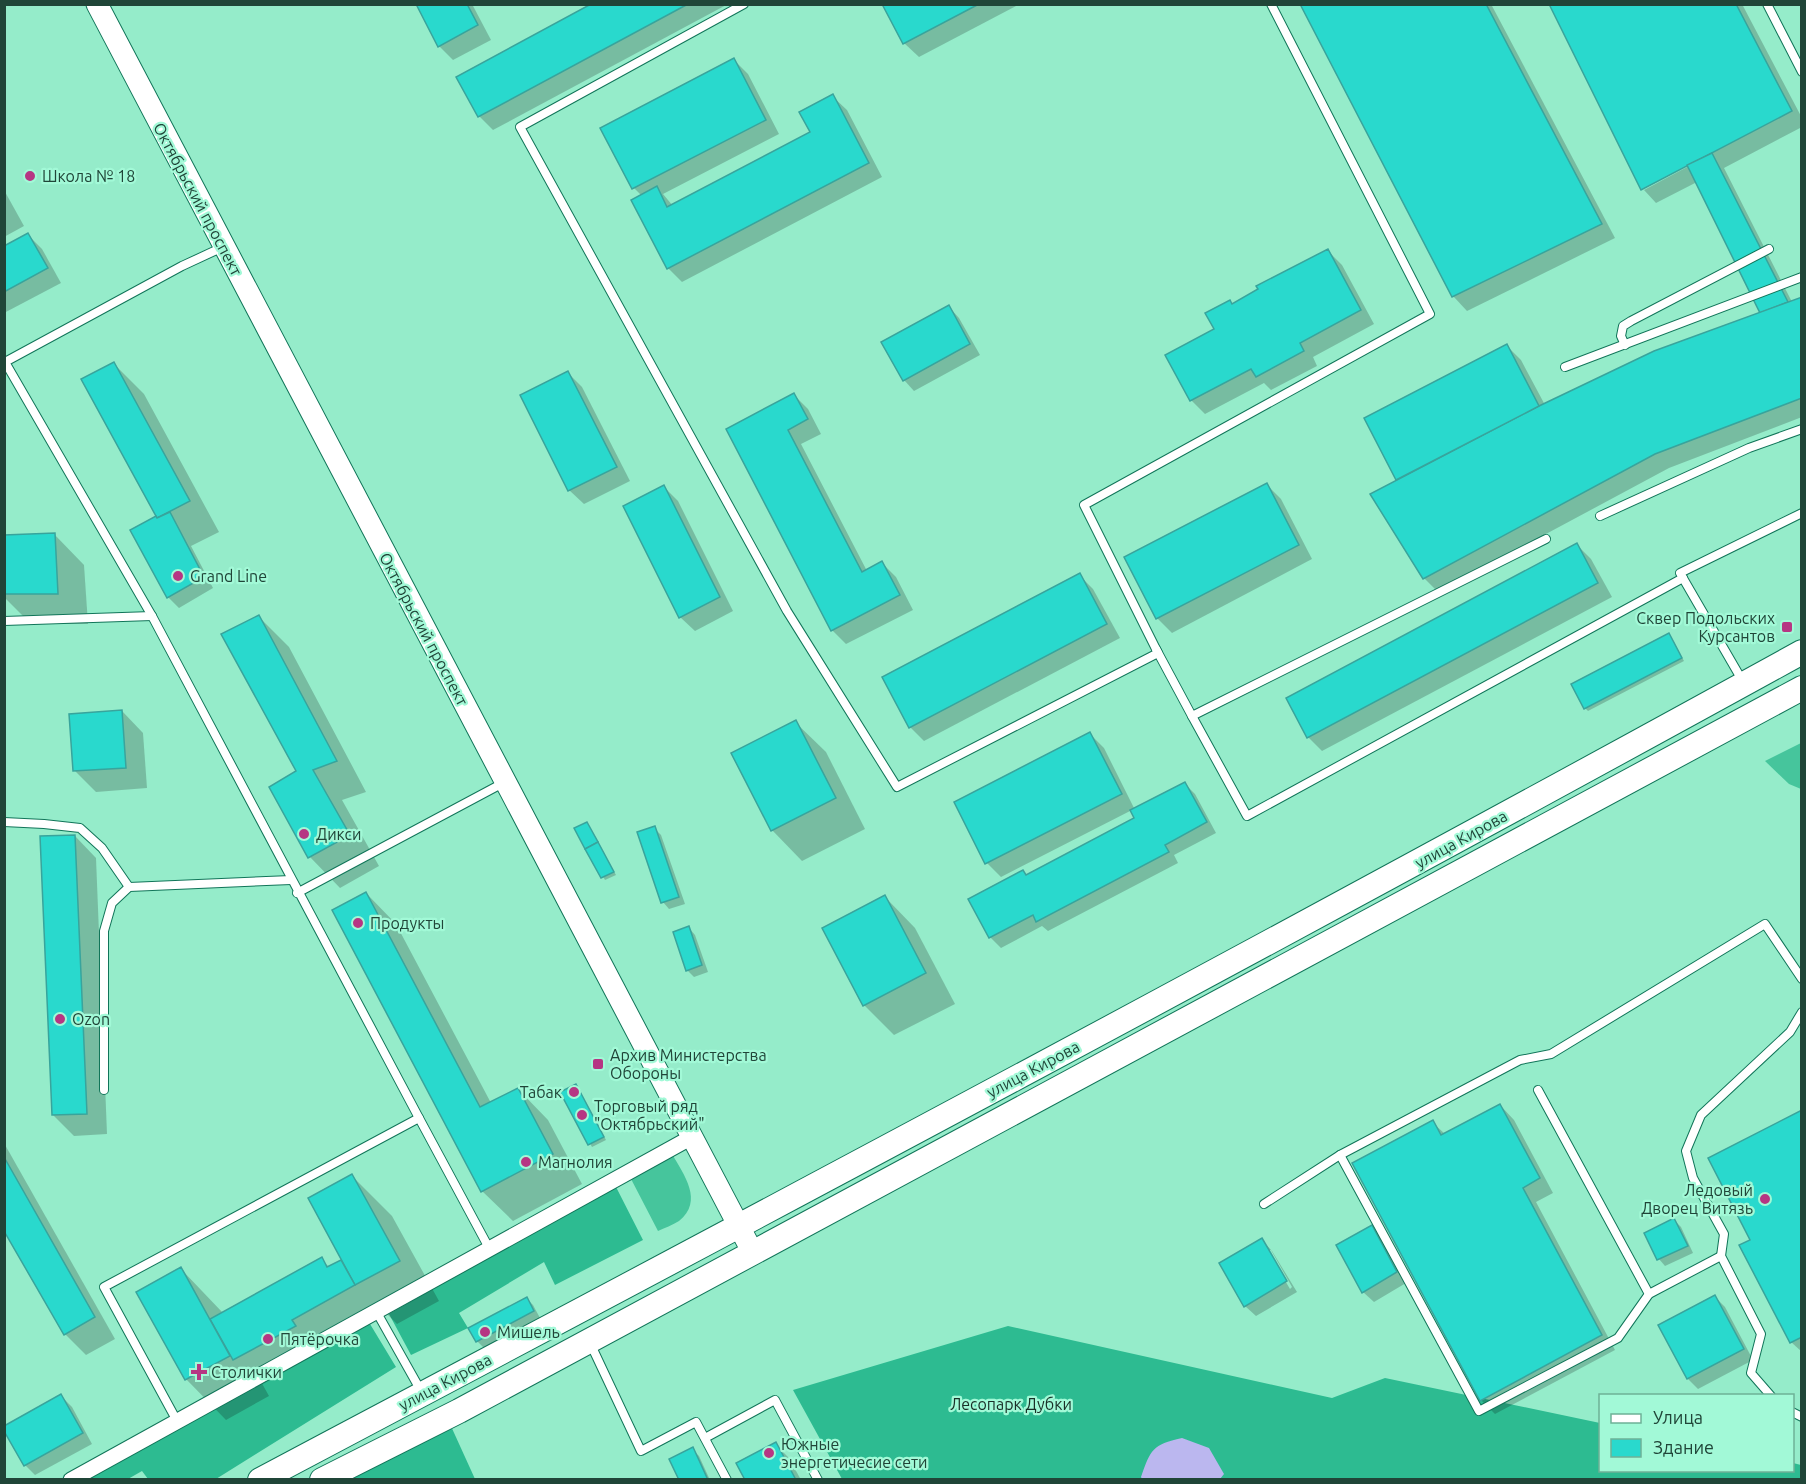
<svg xmlns="http://www.w3.org/2000/svg" width="1806" height="1484" viewBox="0 0 1806 1484" font-family="Ubuntu,sans-serif">
  <rect width="100%" height="100%" fill="#95ecca"/>
  <!-- green -->
  <g fill="#46c59c">
    <polygon points="1801,743 1801,789 1789,784 1765,761"/>
    <path d="M672,1154C684,1175 704,1201 679,1221C673,1225 664,1228 658,1231L630,1177Z"/>
  </g>
  <!-- forest -->
  <g fill="#2dbb91">
    <polygon points="615,1185 643,1240 555,1285 544,1262 459,1313 468,1328 411,1355 389,1314"/>
    <polygon points="370,1324 396,1367 216,1479 148,1479 142,1471 128,1479 85,1480"/>
    <polygon points="1008,1326 1332,1398 1385,1378 1600,1423 1600,1470 1792,1470 1793,1463 1801,1465 1801,1479 842,1479 793,1390"/>
    <polygon points="450,1424 475,1479 345,1480"/>
  </g>
  <!-- water -->
  <path fill="#bbb7ef" d="M1182,1438L1209,1448L1224,1474L1220,1479H1142L1141,1477C1151,1449 1152,1445 1182,1438Z"/>
  <!-- shadow -->
  <g fill="#0003" fill-rule="evenodd">
    <polygon points="417,4 472,4 491,40 453,60 439,46"/>
    <polygon points="594,4 728,4 493,130 479,116"/>
    <polygon points="884,4 1020,4 919,57 904,43"/>
    <polygon points="1301,4 1491,4 1615,238 1467,311 1453,296"/>
    <polygon points="1551,4 1742,4 1802,118 1802,127 1724,168 1792,302 1802,298 1802,417 1669,468 1438,592 1424,578 1398,481 1366,419 1507,346 1521,360 1545,405 1761,313 1697,182 1656,203 1644,190 1689,166"/>
    <polygon points="734,60 748,74 779,134 663,194 673,206 812,133 832,96 847,110 882,177 682,282 668,268 642,196 634,188 602,128"/>
    <polygon points="4,190 24,226 4,237"/>
    <polygon points="28,235 42,249 61,283 4,313 4,248"/>
    <polygon points="1328,251 1342,265 1374,324 1313,357 1317,366 1271,390 1264,383 1205,414 1191,400 1216,330 1232,305"/>
    <polygon points="949,307 959,318 980,355 914,391 904,380"/>
    <polygon points="114,364 144,394 219,532 191,546 213,588 179,608 168,597 161,522 83,380"/>
    <polygon points="568,373 582,387 630,481 584,504 569,490"/>
    <polygon points="794,395 808,409 821,434 801,444 867,571 882,563 896,577 913,610 846,644 832,630 728,430"/>
    <polygon points="1267,485 1281,499 1312,559 1172,633 1157,618 1126,558"/>
    <polygon points="664,487 678,501 733,611 695,631 680,617"/>
    <polygon points="54,534 84,565 88,624 31,624 4,597 4,537"/>
    <polygon points="1577,545 1591,559 1612,597 1322,751 1308,737"/>
    <polygon points="1079,575 1093,589 1120,638 924,741 910,727"/>
    <polygon points="259,617 289,647 366,792 342,800 379,866 340,888 310,857 271,787 298,772"/>
    <polygon points="1669,635 1684,661 1588,711 1585,708"/>
    <polygon points="122,711 143,733 147,788 96,792 75,771"/>
    <polygon points="795,722 826,752 865,829 802,861 772,830"/>
    <polygon points="1090,734 1104,748 1135,810 1185,784 1195,794 1216,833 1174,855 1178,863 1048,931 1042,926 1001,948 990,937 970,899 1023,872 1027,876 1136,819 1132,810 1001,877 987,863"/>
    <polygon points="587,824 616,875 605,880 576,829"/>
    <polygon points="654,828 661,835 685,904 669,909 663,902"/>
    <polygon points="75,836 96,858 107,1134 74,1136 53,1115"/>
    <polygon points="366,893 396,924 491,1103 518,1089 548,1120 582,1184 513,1221 482,1191"/>
    <polygon points="885,897 915,928 955,1004 894,1035 864,1005"/>
    <polygon points="689,928 695,935 708,972 694,977 687,970"/>
    <polygon points="578,1089 606,1140 592,1147 562,1093"/>
    <polygon points="1500,1105 1514,1120 1553,1193 1536,1202 1615,1350 1495,1414 1481,1400 1432,1122 1445,1134"/>
    <polygon points="1802,1112 1802,1352 1791,1342 1752,1240"/>
    <polygon points="4,1143 115,1339 86,1355 65,1334 4,1228"/>
    <polygon points="352,1176 392,1216 439,1301 397,1324 378,1305 259,1378 269,1396 226,1420 186,1379 181,1269 223,1313 321,1259 330,1268 341,1261 346,1266"/>
    <polygon points="1674,1220 1681,1227 1693,1253 1665,1266 1659,1259 1646,1233"/>
    <polygon points="1372,1227 1382,1238 1406,1283 1374,1302 1363,1292"/>
    <path d="M1262,1240L1272,1251L1297,1292L1256,1316L1245,1306ZM1267,1250H1271L1292,1287L1290,1289Z"/>
    <polygon points="1715,1297 1725,1307 1753,1360 1698,1389 1688,1379 1660,1326"/>
    <polygon points="526,1298 533,1305 540,1318 484,1348 477,1341"/>
    <polygon points="61,1396 72,1407 92,1444 35,1475 25,1465"/>
    <polygon points="775,1444 789,1458 801,1480 747,1480"/>
    <polygon points="692,1449 699,1456 710,1480 681,1480"/>
  </g>
  <!-- building -->
  <g fill="#29d9cd" stroke="#38a49c" stroke-width="1.5">
    <polygon points="416,4 467,4 478,25 438,47"/>
    <polygon points="591,4 688,4 478,117 456,77"/>
    <polygon points="882,4 979,4 903,44"/>
    <polygon points="1300,4 1486,4 1602,224 1452,297"/>
    <polygon points="1549,4 1736,4 1792,111 1641,190"/>
    <polygon points="734,58 766,120 632,189 600,128"/>
    <polygon points="833,94 869,163 667,269 631,200 657,186 667,207 810,132 799,112"/>
    <polygon points="1712,153 1788,302 1760,313 1687,165"/>
    <polygon points="28,233 48,268 4,292 4,246"/>
    <polygon points="1328,249 1361,310 1300,343 1304,351 1256,377 1251,369 1190,401 1165,355 1214,329 1205,313 1230,300 1232,304 1258,289 1256,286"/>
    <polygon points="1802,297 1802,398 1655,454 1423,579 1370,494 1539,406 1654,351"/>
    <polygon points="949,305 970,344 903,381 881,342"/>
    <polygon points="1507,344 1539,406 1396,480 1364,418"/>
    <polygon points="114,362 190,501 157,518 81,379"/>
    <polygon points="568,371 617,467 568,491 520,395"/>
    <polygon points="794,393 808,419 788,430 862,572 882,561 900,595 831,631 726,429"/>
    <polygon points="1267,483 1299,545 1156,619 1124,557"/>
    <polygon points="664,485 720,597 679,618 623,506"/>
    <polygon points="170,512 204,577 167,598 130,530 156,516 157,518"/>
    <polygon points="55,533 58,594 4,594 4,535"/>
    <polygon points="1577,543 1598,583 1307,738 1286,698"/>
    <polygon points="1080,573 1107,624 909,728 882,677"/>
    <polygon points="259,615 337,761 313,770 350,835 308,858 269,787 296,771 221,634"/>
    <polygon points="1669,633 1682,658 1584,709 1571,684"/>
    <polygon points="122,710 126,768 73,771 69,714"/>
    <polygon points="796,720 836,798 771,831 731,753"/>
    <polygon points="1090,732 1122,794 985,864 954,802"/>
    <polygon points="1185,782 1207,822 1165,845 1169,852 1036,922 1033,915 989,938 968,899 1023,870 1026,875 1134,818 1130,810"/>
    <polygon points="587,822 598,842 585,849 574,828"/>
    <polygon points="655,826 679,897 661,903 637,832"/>
    <polygon points="75,835 87,1114 52,1115 40,836"/>
    <polygon points="598,842 614,872 601,878 585,849"/>
    <polygon points="366,892 480,1107 518,1088 553,1154 481,1192 332,910"/>
    <polygon points="885,895 926,973 863,1006 822,928"/>
    <polygon points="689,926 702,965 686,971 673,932"/>
    <polygon points="576,1084 604,1137 588,1145 560,1092"/>
    <polygon points="1500,1104 1540,1178 1523,1188 1602,1335 1480,1401 1352,1163 1433,1120 1441,1135"/>
    <polygon points="1802,1110 1802,1337 1790,1343 1739,1245 1750,1240 1708,1158"/>
    <polygon points="4,1157 95,1317 64,1335 4,1231"/>
    <polygon points="352,1174 400,1261 355,1285 308,1198"/>
    <polygon points="1674,1218 1688,1246 1657,1260 1644,1233"/>
    <polygon points="1372,1225 1397,1272 1362,1293 1336,1245"/>
    <polygon points="1262,1238 1287,1281 1244,1307 1219,1263"/>
    <polygon points="322,1257 327,1267 341,1260 355,1285 292,1320 296,1326 233,1360 210,1319"/>
    <polygon points="181,1267 230,1356 185,1380 136,1292"/>
    <polygon points="1715,1295 1744,1349 1687,1379 1658,1325"/>
    <polygon points="527,1297 534,1311 476,1342 468,1328"/>
    <polygon points="61,1394 83,1433 24,1466 4,1431 4,1426"/>
    <polygon points="776,1442 796,1480 745,1480 736,1463"/>
    <polygon points="693,1447 708,1480 679,1480 669,1459"/>
  </g>
  <g fill="none" stroke-linecap="round" stroke-linejoin="round">
    <!-- lane casing -->
    <g stroke="#117559" stroke-width="10">
      <g id="lane">
        <polyline points="744,4 520,127 787,611 897,787 1158,653 1084,505 1430,314 1271,4"/>
        <polyline points="1767,4 1802,72"/>
        <polyline points="223,247 182,266 5,362 152,616 419,1118"/>
        <polyline points="1625,345 1621,336 1623,326 1631,321 1769,249"/>
        <polyline points="1565,367 1802,277"/>
        <polyline points="1600,516 1749,448 1802,429"/>
        <polyline points="4,621 152,616"/>
        <polyline points="1156,649 1192,716 1546,539"/>
        <polyline points="1742,680 1680,573 1802,513"/>
        <polyline points="1192,716 1247,816 1683,578"/>
        <polyline points="4,822 44,824 80,828 102,848 129,887"/>
        <polyline points="297,893 505,782"/>
        <polyline points="104,1090 104,931 112,903 129,887 291,880"/>
        <polyline points="1538,1090 1649,1294 1721,1256"/>
        <polyline points="1340,1155 1479,1411 1618,1338 1649,1294"/>
        <polyline points="1264,1204 1340,1155 1520,1060 1551,1054 1765,924 1802,979"/>
        <polyline points="376,1311 421,1391"/>
        <polyline points="591,1345 641,1451 696,1422 727,1480"/>
        <polyline points="1771,1396 1751,1373 1761,1334 1721,1256 1724,1234 1693,1178 1686,1151 1701,1115 1790,1032 1802,1012"/>
        <polyline points="1792,1412 1802,1417"/>
        <polyline points="177,1421 104,1287 419,1118 489,1248"/>
        <polyline points="705,1438 775,1400 818,1480"/>
      </g>
    </g>
    <!-- street casing -->
    <g stroke="#117559" stroke-width="17">
      <polyline id="street" points="71,1480 692,1137"/>
    </g>
    <!-- secondary casing -->
    <g stroke="#117559" stroke-width="23">
      <polyline id="secondary" points="97,4 753,1253"/>
    </g>
    <!-- primary casing -->
    <g stroke="#117559" stroke-width="26">
      <g id="primary">
        <path d="M260,1480C776,1207 1291,933 1802,652"/>
        <polyline points="322,1480 459,1411 1802,688"/>
      </g>
    </g>
    <!-- lane -->
    <use href="#lane" stroke="#fff" stroke-width="8"/>
    <!-- street -->
    <use href="#street" stroke="#fff" stroke-width="15"/>
    <!-- secondary -->
    <use href="#secondary" stroke="#fff" stroke-width="21"/>
    <!-- primary -->
    <use href="#primary" stroke="#fff" stroke-width="24"/>
  </g>
  <!-- markers -->
  <g fill="#b63683" stroke="#a2f9d7" stroke-width="2">
    <circle cx="30" cy="176" r="6"/>
    <circle cx="178" cy="576" r="6"/>
    <rect x="1781" y="621" width="12" height="12" rx="3"/>
    <circle cx="304" cy="834" r="6"/>
    <circle cx="358" cy="923" r="6"/>
    <circle cx="60" cy="1019" r="6"/>
    <rect x="592" y="1058" width="12" height="12" rx="3"/>
    <circle cx="574" cy="1092" r="6"/>
    <circle cx="582" cy="1115" r="6"/>
    <circle cx="526" cy="1162" r="6"/>
    <circle cx="1765" cy="1199" r="6"/>
    <circle cx="485" cy="1332" r="6"/>
    <circle cx="268" cy="1339" r="6"/>
    <path d="M196 1363h6v6h6v6h-6v6h-6v-6h-6v-6h6z"/>
    <circle cx="769" cy="1453" r="6"/>
  </g>
  <g text-anchor="middle" stroke-width="4.5" stroke-linejoin="round" paint-order="stroke">
    <!-- poi labels -->
    <g font-size="16" fill="#204538" stroke="#a2f9d7" text-anchor="start">
      <text x="42" y="182">Школа № 18</text>
      <text x="190" y="582">Grand Line</text>
      <text x="1775" y="624" text-anchor="end">Сквер Подольских<tspan x="1775" dy="18">Курсантов</tspan></text>
      <text x="316" y="840">Дикси</text>
      <text x="370" y="929">Продукты</text>
      <text x="72" y="1025">Ozon</text>
      <text x="610" y="1061">Архив Министерства<tspan x="610" dy="18">Обороны</tspan></text>
      <text x="562" y="1098" text-anchor="end">Табак</text>
      <text x="594" y="1112">Торговый ряд<tspan x="594" dy="18">"Октябрьский"</tspan></text>
      <text x="538" y="1168">Магнолия</text>
      <text x="1753" y="1196" text-anchor="end">Ледовый<tspan x="1753" dy="18">Дворец Витязь</tspan></text>
      <text x="497" y="1338">Мишель</text>
      <text x="280" y="1345">Пятёрочка</text>
      <text x="211" y="1378">Столички</text>
      <text x="781" y="1450">Южные<tspan x="781" dy="18">энергетичесие сети</tspan></text>
    </g>
    <!-- street labels -->
    <g font-size="16" fill="#204538" stroke="#a2f9d7">
      <text transform="translate(198 199) rotate(62)" y="6">Октябрьский проспект</text>
      <text transform="translate(424 629) rotate(62)" y="6">Октябрьский проспект</text>
      <text transform="translate(1461 839) rotate(-29)" y="6">улица Кирова</text>
      <text transform="translate(1033 1069) rotate(-28)" y="6">улица Кирова</text>
      <text transform="translate(445 1382) rotate(-28)" y="6">улица Кирова</text>
    </g>
    <!-- park labels -->
    <g font-size="16" fill="#192f27" stroke="#a2f9d7">
      <text x="1011" y="1410">Лесопарк Дубки</text>
    </g>
  </g>
  <!-- border -->
  <rect width="1806" height="1484" fill="none" stroke="#204538" stroke-width="12"/>
  <!-- legend -->
  <rect x="1599" y="1394" width="195" height="78" fill="#a2f9d7" stroke="#6eb197" stroke-width="1.5"/>
  <rect x="1611" y="1414" width="30" height="9" fill="#ffffff" stroke="#6eb197" stroke-width="1.5"/>
  <text x="1653" y="1424" font-size="18" fill="#204538">Улица</text>
  <rect x="1611" y="1439" width="30" height="18" fill="#29d9cd" stroke="#6eb197" stroke-width="1.5"/>
  <text x="1653" y="1454" font-size="18" fill="#204538">Здание</text>
</svg>
